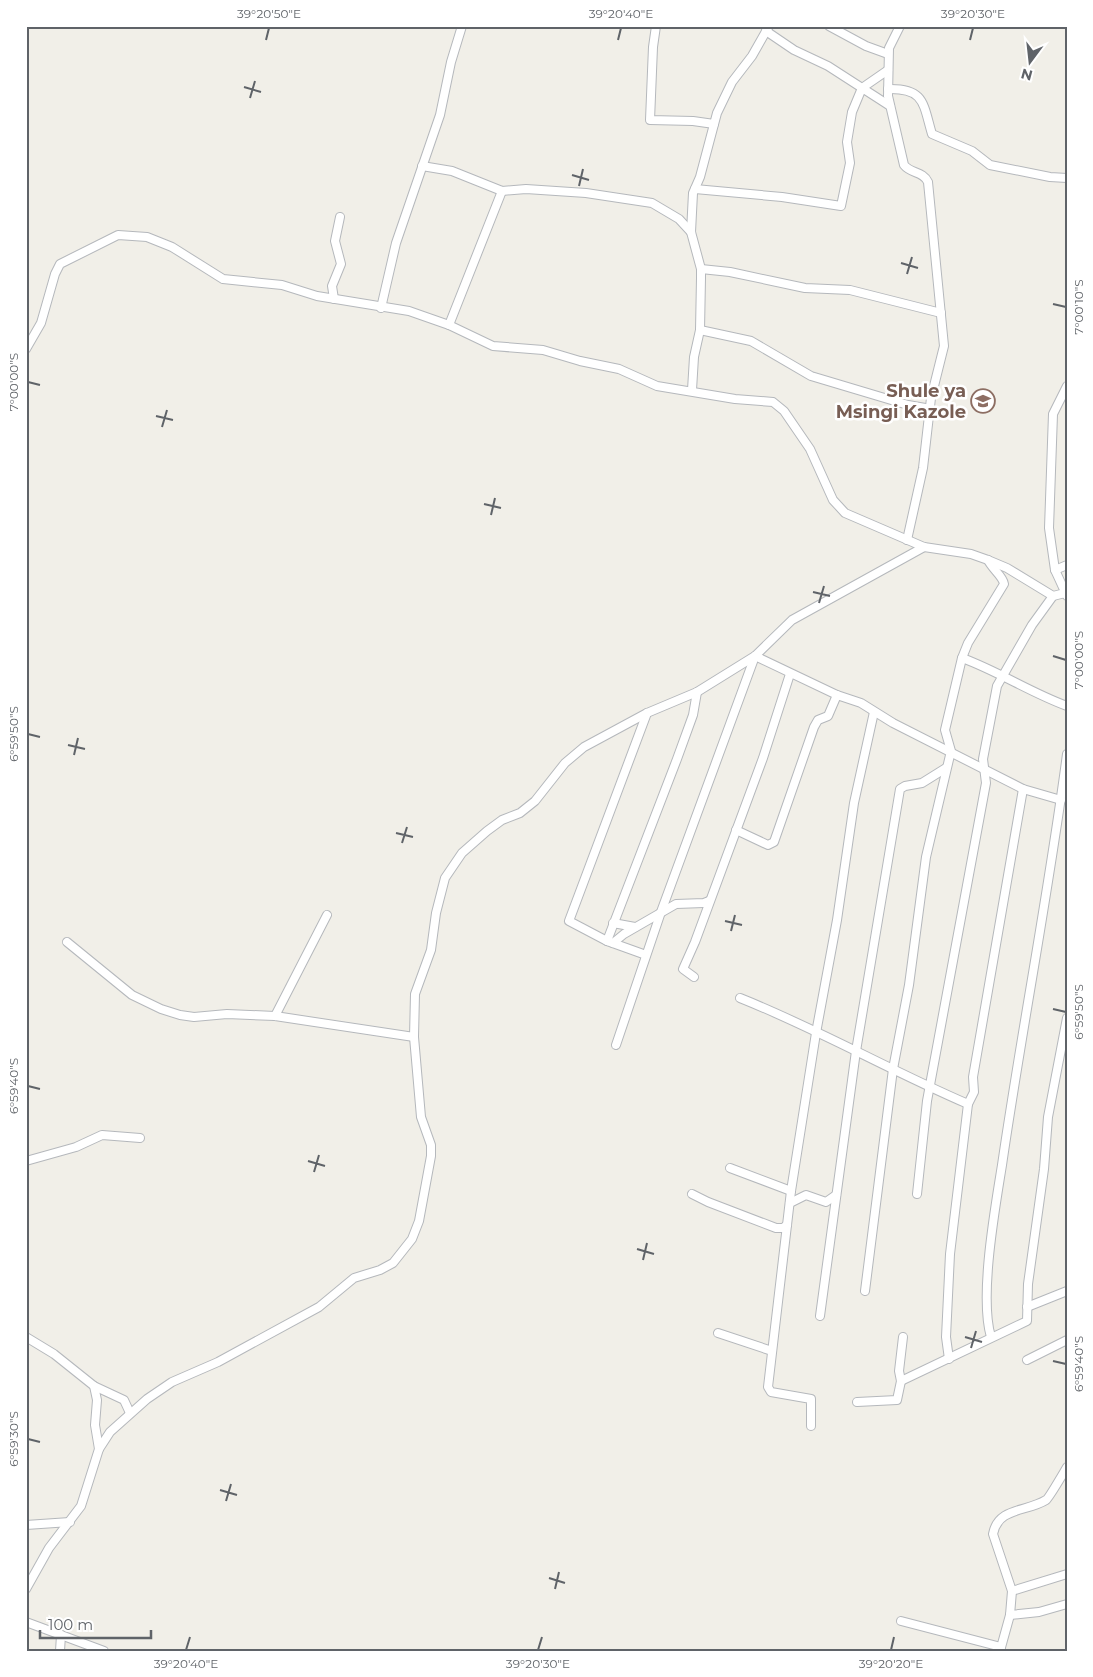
<svg xmlns="http://www.w3.org/2000/svg" width="1093" height="1677" viewBox="0 0 1093 1677" font-family="Montserrat,sans-serif">
  <rect width="100%" height="100%" fill="#f1efe8"/>
  <g fill="none" stroke-linecap="round" stroke-linejoin="round">
    <!-- street casing -->
    <g stroke="#b5b8bc" stroke-width="10">
      <g id="street">
        <polyline points="656,26 653,47 650,120 693,121 714,124"/>
        <polyline points="829,26 866,46 888,54"/>
        <path d="M900,26L889,48L888,96L904,165C911,174 923,171 928,182L944,346L931,398L923,468L907,540"/>
        <polyline points="766,31 794,50 828,66 890,106"/>
        <path d="M888,89C925,88 923,104 932,134L972,151L990,165L1050,177L1067,178"/>
        <polyline points="422,166 452,171 502,191 526,189 586,193 652,203 679,219 691,232"/>
        <polyline points="695,189 782,197 841,206 850,163 847,142 852,112 862,88 888,70"/>
        <polyline points="701,269 730,272 805,288 850,290 941,313"/>
        <polyline points="334,299 332,286 341,264 335,241 340,217"/>
        <polyline points="381,308 396,243 440,115 451,62 462,26"/>
        <polyline points="449,325 502,191"/>
        <polyline points="700,330 751,341 811,376 908,405 931,409"/>
        <polyline points="26,349 41,323 55,274 60,264 118,235 147,237 172,247 223,279 282,285 317,296 409,311 449,325 493,346 543,350 580,361 619,369 657,386 735,399 773,402 784,411 810,449 833,500 845,513 924,547 971,554 988,560 1007,568 1053,596 1065,593"/>
        <polyline points="1067,386 1053,414 1049,528 1055,570 1067,596"/>
        <polyline points="692,390 694,357 700,330 701,278 701,269 691,232 693,193 700,177 717,113 732,82 752,56 769,26"/>
        <polyline points="1055,570 1067,565"/>
        <path d="M962,658C998,671 1031,693 1067,706"/>
        <polyline points="736,830 768,845 774,842 814,727 818,720 828,716 837,695"/>
        <polyline points="613,923 635,927"/>
        <polyline points="607,941 677,759 693,715 697,692"/>
        <polyline points="67,942 132,995 161,1009 180,1015 194,1017 227,1014 275,1016 414,1037"/>
        <polyline points="613,943 624,934 676,904 704,903 709,901"/>
        <polyline points="646,955 607,941 569,921 647,713"/>
        <polyline points="694,977 683,969 695,942 763,758 790,674"/>
        <path d="M740,998C818,1029 891,1071 968,1104"/>
        <polyline points="275,1016 327,915"/>
        <polyline points="616,1045 661,912 755,656 837,695 861,703 893,723 1023,789 1061,800"/>
        <polyline points="26,1161 76,1147 102,1135 140,1138"/>
        <polyline points="730,1168 791,1191"/>
        <polyline points="692,1194 708,1202 776,1228 783,1228 787,1225"/>
        <polyline points="917,1194 927,1101 986,783 983,759 997,686 1032,625 1053,596"/>
        <polyline points="790,1203 806,1195 826,1202 836,1195"/>
        <path d="M865,1291L893,1069L909,985L926,857L951,751L945,730L962,658L968,643L1004,584C1003,576 992,569 988,560"/>
        <polyline points="1027,1307 1067,1291"/>
        <polyline points="820,1316 856,1051 900,789 905,786 922,783 946,768"/>
        <polyline points="718,1333 772,1351"/>
        <polyline points="26,1337 54,1354 94,1386 97,1400 95,1425 99,1449"/>
        <path d="M991,1337C979,1297 995,1209 1002,1165C1022,1028 1049,891 1067,754"/>
        <polyline points="949,1359 946,1337 950,1254 968,1104 974,1092 973,1077 1023,789"/>
        <polyline points="1027,1360 1067,1340"/>
        <polyline points="901,1381 1027,1321 1028,1284 1044,1169 1048,1117 1067,1018"/>
        <polyline points="94,1386 124,1400 130,1413"/>
        <polyline points="857,1402 897,1400 901,1381 899,1371 903,1337"/>
        <polyline points="811,1426 811,1399 771,1392 768,1387 791,1191 816,1033 837,920 854,803 874,712"/>
        <polyline points="26,1525 70,1522"/>
        <polyline points="26,1589 49,1548 81,1506 99,1449 110,1432 147,1399 172,1382 218,1362 319,1307 354,1278 380,1270 393,1263 412,1239 419,1221 431,1156 431,1145 421,1117 414,1037 415,994 431,950 436,913 445,878 462,853 487,831 502,820 520,813 535,801 565,763 584,747 647,713 697,692 755,656 792,620 924,547"/>
        <polyline points="1012,1591 1067,1574"/>
        <polyline points="1010,1615 1039,1612 1067,1604"/>
        <polyline points="901,1621 1001,1647"/>
        <polyline points="26,1622 104,1651"/>
        <polyline points="60,1651 61,1635"/>
        <path d="M1000,1651L1010,1615L1012,1591L993,1534C998,1507 1027,1512 1046,1500C1049,1498 1064,1472 1067,1467"/>
      </g>
    </g>
    <!-- street -->
    <use href="#street" stroke="#fff" stroke-width="8"/>
  </g>
  <!-- ticks -->
  <path fill="none" stroke="#5f6368" stroke-width="2" d="M266,40L269,28M618,40L621,28M970,40L973,28M244,87L261,92M250,98L255,81M572,175L589,180M579,186L583,169M901,263L918,268M907,274L912,257M1053,304L1066,307M28,382L40,385M156,416L173,420M162,427L167,410M484,504L501,508M491,515L495,498M813,592L830,596M819,603L824,586M1053,656L1066,660M28,734L40,737M68,745L85,749M74,755L78,738M396,833L413,837M402,843L407,827M725,921L742,925M731,931L735,915M1053,1009L1066,1012M28,1086L40,1089M308,1161L325,1166M314,1172L319,1155M637,1249L654,1254M643,1260L647,1243M965,1337L982,1342M971,1348L976,1331M1053,1361L1066,1364M28,1439L40,1442M220,1490L237,1495M226,1501L231,1484M549,1578L565,1583M555,1589L559,1572M186,1650L190,1637M538,1650L542,1637M891,1650L894,1637"/>
  <!-- icons -->
  <defs>
    <g id="school-ring" transform="scale(1.25)"><circle r="9.5" fill="#fff" stroke="#8d6e63" stroke-width="1.5"/><path d="M0-5L7-2L0 1L-7-2ZM-4 1L0 2.5L4 1V4Q0 6-4 4Z" fill="#8d6e63"/></g>
  </defs>
  <g fill-rule="evenodd">
    <use href="#school-ring" x="983" y="401"/>
  </g>
  <g text-anchor="middle" stroke-width="5" stroke-linejoin="round" paint-order="stroke">
    <!-- education labels -->
    <g font-size="18" font-weight="bold" fill="#785e54" stroke="#fff" text-anchor="end">
      <text x="966" y="397">Shule ya<tspan x="966" dy="21">Msingi Kazole</tspan></text>
    </g>
  </g>
  <!-- border -->
  <rect width="1093" height="1677" fill="none" stroke="#ffffff" stroke-width="55"/>
  <!-- north arrow -->
  <g transform="translate(1030 62) rotate(195)" stroke="#ffffff" stroke-width="4" paint-order="stroke">
  <path d="M0-4L9 19L0 12L-9 19Z" fill="#5f6368"/>
  <text y="-8" font-size="14" font-weight="bold" text-anchor="middle" fill="#5f6368">N</text>
  </g>
  <!-- scale -->
  <path d="M40 1630v8h111v-8" fill="none" stroke="#5f6368" stroke-width="2.5"/>
  <text x="48" y="1630" font-size="15" fill="#5f6368" stroke="#ffffff" stroke-width="4" paint-order="stroke">100 m</text>
  <rect x="28" y="28" width="1038" height="1622" fill="none" stroke="#5f6368" stroke-width="2"/>
  <g font-size="12" text-anchor="middle" fill="#5f6368">
    <text x="269" y="18">39°20'50"E</text>
    <text x="621" y="18">39°20'40"E</text>
    <text x="973" y="18">39°20'30"E</text>
    <text transform="translate(1079 307) rotate(-90)" y="4">7°00'10"S</text>
    <text transform="translate(14 382) rotate(-90)" y="4">7°00'00"S</text>
    <text transform="translate(1079 660) rotate(-90)" y="4">7°00'00"S</text>
    <text transform="translate(14 734) rotate(-90)" y="4">6°59'50"S</text>
    <text transform="translate(1079 1012) rotate(-90)" y="4">6°59'50"S</text>
    <text transform="translate(14 1086) rotate(-90)" y="4">6°59'40"S</text>
    <text transform="translate(1079 1364) rotate(-90)" y="4">6°59'40"S</text>
    <text transform="translate(14 1439) rotate(-90)" y="4">6°59'30"S</text>
    <text x="186" y="1668">39°20'40"E</text>
    <text x="538" y="1668">39°20'30"E</text>
    <text x="891" y="1668">39°20'20"E</text>
  </g>
</svg>
